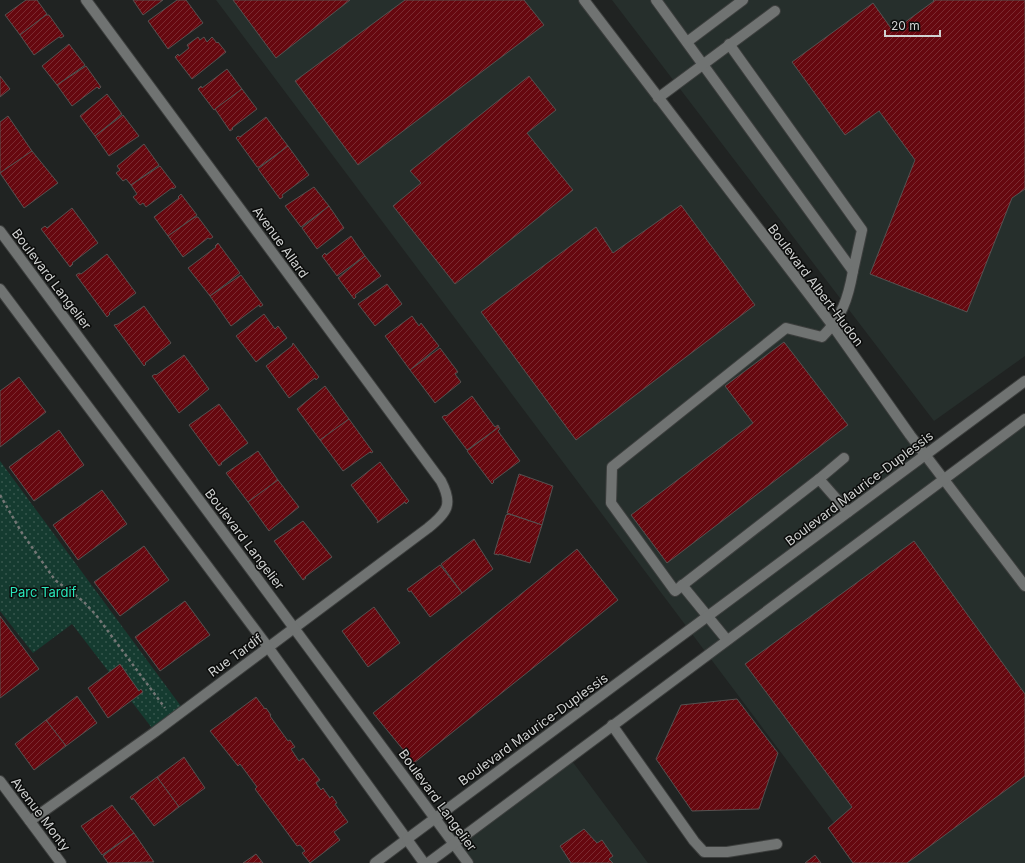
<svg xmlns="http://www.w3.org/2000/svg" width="1025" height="863" viewBox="0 0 1025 863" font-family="Inter,sans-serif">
  <defs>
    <pattern id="grass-dots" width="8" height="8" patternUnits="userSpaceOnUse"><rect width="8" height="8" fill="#153b30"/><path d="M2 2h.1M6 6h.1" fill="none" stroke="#36564d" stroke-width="1.8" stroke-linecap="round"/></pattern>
    <pattern id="building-hatch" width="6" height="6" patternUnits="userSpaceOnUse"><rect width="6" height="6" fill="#66080f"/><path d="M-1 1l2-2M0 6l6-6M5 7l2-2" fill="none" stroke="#7b2b31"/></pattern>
  </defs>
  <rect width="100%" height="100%" fill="#202322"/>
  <!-- built -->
  <g fill="#262f2c">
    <polygon points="216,0 582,0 943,479 1025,418 1025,863 864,863"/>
    <polygon points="612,0 1025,0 1025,356 934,421"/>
    <polygon points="566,753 648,863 468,863 454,843"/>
  </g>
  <!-- grass -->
  <polygon fill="url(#grass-dots)" points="0,461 183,709 155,732 72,624 33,653 0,611"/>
  <!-- building -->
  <g fill="url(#building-hatch)" stroke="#555251">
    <polygon points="26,0 37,0 47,14 20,35 5,15"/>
    <polygon points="133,0 163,0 143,15"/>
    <polygon points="177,0 186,0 203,23 168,49 148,21"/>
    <polygon points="233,0 350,0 276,58"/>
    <polygon points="405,0 524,0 544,25 358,165 295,81"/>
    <polygon points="933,0 1025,0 1025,189 1012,198 967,312 870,274 915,160 879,111 845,135 792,62 873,3 893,31 934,1"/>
    <polygon points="46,15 49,15 64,36 61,38 59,37 34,55 20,35"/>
    <polygon points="198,37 200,40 204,37 207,42 212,37 217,43 218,42 226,52 192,79 175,57 178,54 179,56 189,48 187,45"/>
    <polygon points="69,44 85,65 57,85 42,66"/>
    <polygon points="86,66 101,87 99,89 97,87 72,106 57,85"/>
    <polygon points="227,69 242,89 214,110 198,89 201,86 202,88"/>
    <polygon points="0,76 10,89 0,97"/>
    <polygon points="529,76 556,110 527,133 573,190 455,284 393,206 421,183 410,171"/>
    <polygon points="242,89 257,109 232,128 233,129 230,131 215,109"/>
    <polygon points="107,94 122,114 95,136 80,116"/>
    <polygon points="123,115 139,136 109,156 95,136"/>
    <polygon points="8,116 32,151 0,173 0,122"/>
    <polygon points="266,117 288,146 259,167 257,167 236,138 238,136 240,137"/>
    <polygon points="144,144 159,165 131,185 126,179 123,181 116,173 120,170 117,166"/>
    <polygon points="288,146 309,175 282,195 283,197 280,199 258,169"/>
    <polygon points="32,151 58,183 24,208 0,173"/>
    <polygon points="160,166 176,187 173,189 172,188 146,207 143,203 140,205 133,197 137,194 131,185"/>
    <polygon points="314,187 329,206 301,227 285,206"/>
    <polygon points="181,194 197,215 168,236 154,217 179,198 178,197"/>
    <polygon points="681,205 755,305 576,440 481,312 596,227 613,253"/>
    <polygon points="329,206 344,228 317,249 302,228"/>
    <polygon points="72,208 98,243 72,263 73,264 70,267 41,229 45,226 47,228"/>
    <polygon points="195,217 198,217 213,237 210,239 208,238 183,257 168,236"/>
    <polygon points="351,236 365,256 337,276 322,256 325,253 326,255"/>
    <polygon points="218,243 240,273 210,296 188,268 216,247 215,246"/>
    <polygon points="107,254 136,293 109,313 110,314 107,317 76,275 79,273 81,274"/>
    <polygon points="365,256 381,276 355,295 356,297 354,299 338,278"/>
    <polygon points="241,275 263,305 260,307 259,305 231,326 210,296"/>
    <polygon points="387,284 402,304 375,326 358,304"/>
    <polygon points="144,306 171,343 145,363 146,364 144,366 114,325 118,324"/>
    <polygon points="264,314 275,329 278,326 287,338 256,362 236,336"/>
    <polygon points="412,316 419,326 421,323 439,346 410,370 385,336"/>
    <polygon points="784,342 848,425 667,563 631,515 753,423 725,386"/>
    <polygon points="293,343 319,377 316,380 315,378 289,398 266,366 292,346"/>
    <polygon points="440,348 458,372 455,374 461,382 435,403 410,370"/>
    <polygon points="184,355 209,389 179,413 152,376 155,374 156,375"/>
    <polygon points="19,377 46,412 0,447 0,391"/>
    <polygon points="325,386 349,419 320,440 297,409"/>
    <polygon points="472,396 495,427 498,425 499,427 467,450 442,417 445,415 446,416"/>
    <polygon points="219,404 248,443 221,463 222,464 219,466 189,425"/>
    <polygon points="349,419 373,452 371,453 370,452 343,471 320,440"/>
    <polygon points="499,427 500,429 498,431 520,461 493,481 494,482 492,484 467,451"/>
    <polygon points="59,430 84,465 34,501 9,467"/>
    <polygon points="258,451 278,480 248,502 226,473"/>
    <polygon points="380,462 409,501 406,504 405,502 377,523 378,521 351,485"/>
    <polygon points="519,474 553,486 542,525 507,513"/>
    <polygon points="278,480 299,507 269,531 248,502"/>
    <polygon points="102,490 127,524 78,560 53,525"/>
    <polygon points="509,514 542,525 530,563 499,554 499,555 494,554 506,515"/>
    <polygon points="303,521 332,557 305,577 306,578 303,580 274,541"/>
    <polygon points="474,539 493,569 462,593 441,564"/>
    <polygon points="914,541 1025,694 1025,776 907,863 853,863 828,828 852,807 745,664"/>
    <polygon points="144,546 169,580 120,616 94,582"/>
    <polygon points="577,549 618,600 414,763 373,713"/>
    <polygon points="440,565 462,593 430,617 411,591 409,592 407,589"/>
    <polygon points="185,601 210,635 160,671 135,637"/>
    <polygon points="374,607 400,643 368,667 342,631"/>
    <polygon points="0,616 39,669 0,698"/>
    <polygon points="120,664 139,691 141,689 143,692 108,718 88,688"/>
    <polygon points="77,696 97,723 66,746 46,720"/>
    <polygon points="256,697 265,709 266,708 271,715 270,716 288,741 290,740 295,747 291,749 299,761 303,758 320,780 316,783 321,790 323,788 330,798 332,796 337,803 335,804 348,822 334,832 340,840 310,863 302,853 305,851 300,845 297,846 255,789 257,787 240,764 238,766 210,731"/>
    <polygon points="737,699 778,753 759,809 692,811 656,759 681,705"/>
    <polygon points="46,720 66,746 34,770 15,744"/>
    <polygon points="184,757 205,788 179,807 157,777"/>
    <polygon points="157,777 179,807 154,826 133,798 132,800 130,797"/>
    <polygon points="112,805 134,833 102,855 81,826"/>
    <polygon points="584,829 597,843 602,840 613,856 609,859 613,863 571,863 560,846"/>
    <polygon points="134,833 154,862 108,863 103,856 104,855"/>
    <polygon points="256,854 263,863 243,863"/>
    <polygon points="815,855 821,863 805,863"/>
  </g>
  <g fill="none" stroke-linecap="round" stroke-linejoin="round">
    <!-- lane casing -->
    <g stroke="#3d3f3e" stroke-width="12">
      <g id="lane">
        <polyline points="656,0 853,271 862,230 729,44"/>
        <polyline points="687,42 743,0"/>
        <polyline points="658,98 775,11"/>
        <polyline points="819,479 844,458"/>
        <path d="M848,512L819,479L675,591L611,503L612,467L786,328L822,337C842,317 848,299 853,271"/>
        <polyline points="682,585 727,640"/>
        <polyline points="612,725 694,841 704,852 727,852 777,844"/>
      </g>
    </g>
    <!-- street casing -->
    <g stroke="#3d3f3e" stroke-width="12">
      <g id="street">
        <polyline points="0,781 61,863"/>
        <path d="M30,821L155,732L428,528C448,512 453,504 441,481L86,0"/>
        <polyline points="375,863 407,839"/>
      </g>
    </g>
    <!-- secondary casing -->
    <g stroke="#3d3f3e" stroke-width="12">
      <g id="secondary">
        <polyline points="584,0 833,326 910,435 1025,586"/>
        <polyline points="0,231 468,863"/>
        <polyline points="0,289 268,647 424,863"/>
        <polyline points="407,839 1025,381"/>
        <polyline points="428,863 1025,419"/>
      </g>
    </g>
    <!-- path -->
    <polyline stroke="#747675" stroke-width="2.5" stroke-dasharray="3 3" stroke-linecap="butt" points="0,495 22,533 55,580 83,601 96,615 165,708"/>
    <!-- lane -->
    <use href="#lane" stroke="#707372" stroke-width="10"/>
    <!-- street -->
    <use href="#street" stroke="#707372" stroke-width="10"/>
    <!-- secondary -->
    <use href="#secondary" stroke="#707372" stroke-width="10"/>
  </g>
  <g text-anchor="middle" stroke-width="3" stroke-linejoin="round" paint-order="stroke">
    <!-- street labels -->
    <g font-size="13" fill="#d0d2d1" stroke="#0b0c0b">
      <text transform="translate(281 242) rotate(54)" y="5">Avenue Allard</text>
      <text transform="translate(52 279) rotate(53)" y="5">Boulevard Langelier</text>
      <text transform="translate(816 285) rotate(53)" y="5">Boulevard Albert-Hudon</text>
      <text transform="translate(859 488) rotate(-37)" y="5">Boulevard Maurice-Duplessis</text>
      <text transform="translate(245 539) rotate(53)" y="5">Boulevard Langelier</text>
      <text transform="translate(235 655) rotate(-36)" y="5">Rue Tardif</text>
      <text transform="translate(533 729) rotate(-36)" y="5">Boulevard Maurice-Duplessis</text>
      <text transform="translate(438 800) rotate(54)" y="5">Boulevard Langelier</text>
      <text transform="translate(41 814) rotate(53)" y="5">Avenue Monty</text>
    </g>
    <!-- park labels -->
    <g font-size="13" fill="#29e7bb" stroke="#0b0c0b">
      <text x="43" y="597">Parc Tardif</text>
    </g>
  </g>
  <!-- scale -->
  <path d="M885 30v6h55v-6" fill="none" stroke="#d0d2d1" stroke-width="2"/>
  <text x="891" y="30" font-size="12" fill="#d0d2d1" stroke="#0b0c0b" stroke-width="3" paint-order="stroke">20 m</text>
</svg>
